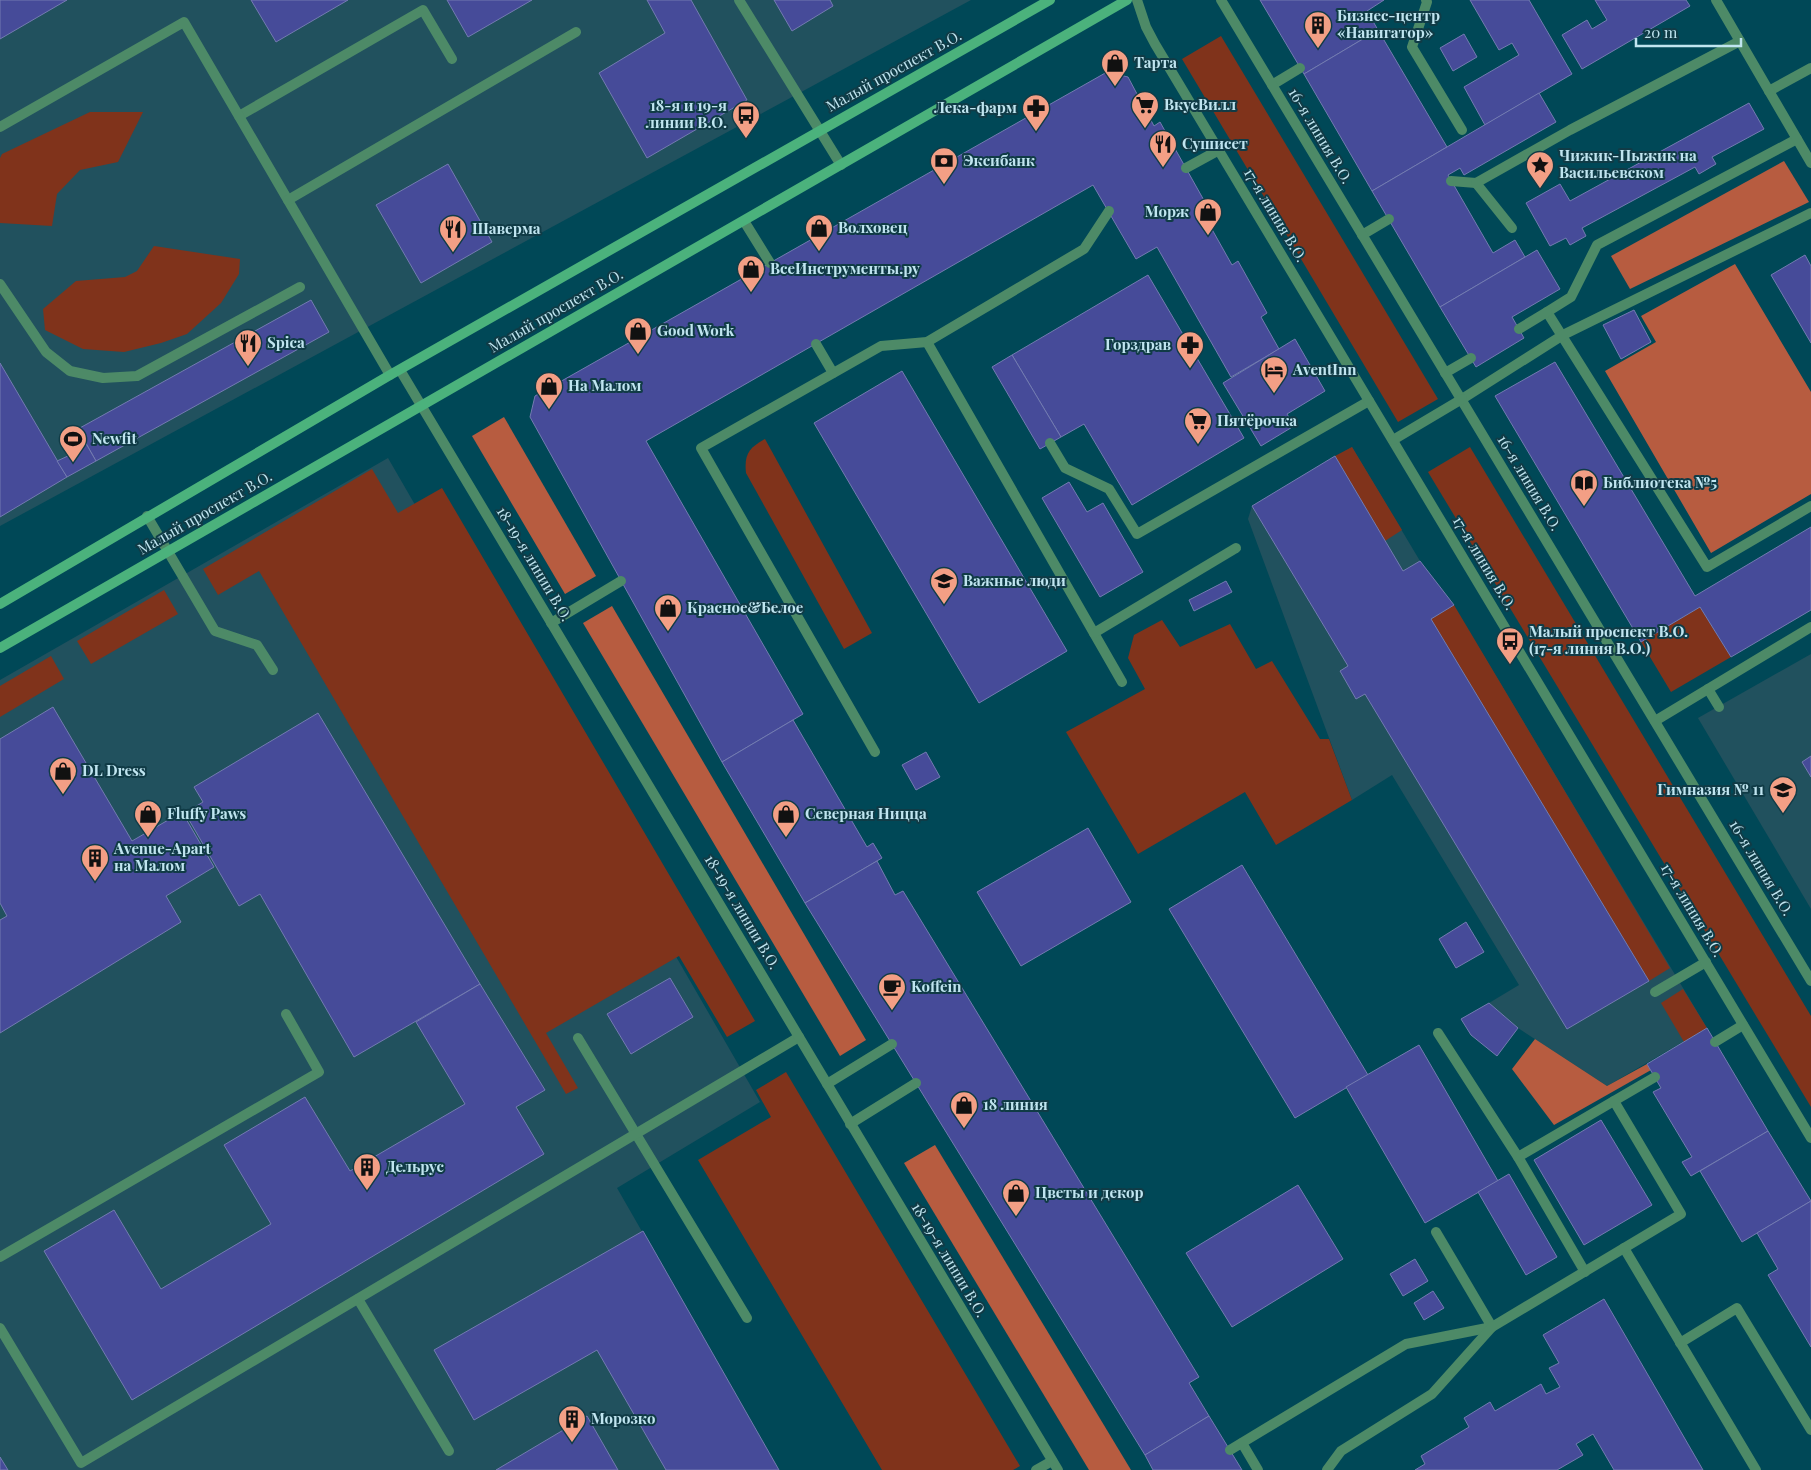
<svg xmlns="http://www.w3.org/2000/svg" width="1811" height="1470" viewBox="0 0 1811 1470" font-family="'Playfair Display',serif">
  <rect width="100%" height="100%" fill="#004857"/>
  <!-- built -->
  <g fill="#21515e">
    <polygon points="0,0 971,0 0,526"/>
    <polygon points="1352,447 1420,561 1454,606 1707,1028 1607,1086 1518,1028 1489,1003 1519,985 1392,775 1352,800 1248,519 1252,506"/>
    <polygon points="388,458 760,1102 617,1188 779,1470 0,1470 0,680"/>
    <polygon points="1811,654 1811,909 1698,718"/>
  </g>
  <!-- green -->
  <g fill="#80331b">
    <polygon points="1221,36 1438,399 1398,422 1182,59"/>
    <polygon points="90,112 143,112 118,162 80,170 57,194 52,226 0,223 0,158 2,154"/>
    <polygon points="154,246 240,259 239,274 221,303 187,334 161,343 124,352 83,349 45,330 43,309 76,281 125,277 137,271"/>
    <path d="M765,439L872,633L844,649L746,473C744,454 749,448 765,439Z"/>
    <polygon points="1352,447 1402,530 1385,541 1335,456"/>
    <polygon points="1470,447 1811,1016 1811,1107 1428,472"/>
    <polygon points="372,469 398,513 442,488 755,1021 727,1037 679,956 546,1033 578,1088 566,1094 259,571 218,595 203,569"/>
    <polygon points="164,590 178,614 91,664 77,641"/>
    <polygon points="1454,605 1670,968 1649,981 1431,619"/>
    <polygon points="1700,607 1731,657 1671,692 1641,642"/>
    <polygon points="1162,620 1180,647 1230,624 1256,669 1272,661 1320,739 1329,739 1352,800 1276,845 1245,792 1138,854 1066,732 1145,689 1128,658 1134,635"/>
    <polygon points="51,656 64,679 0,717 0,686"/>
    <polygon points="1683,989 1707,1028 1684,1042 1661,1003"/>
    <polygon points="786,1072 1020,1466 1013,1470 882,1470 698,1160 771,1117 756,1090"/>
  </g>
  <!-- forest -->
  <g fill="#b75c40">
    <polygon points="1784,161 1809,202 1630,289 1611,256"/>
    <polygon points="1735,264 1811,392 1811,494 1711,553 1605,371 1656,342 1641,316"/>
    <polygon points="504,417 596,576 565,594 472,436"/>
    <polygon points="612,606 866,1040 840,1056 583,623"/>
    <polygon points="1535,1039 1607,1086 1647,1064 1651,1070 1554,1125 1512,1069"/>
    <polygon points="935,1145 1131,1470 1089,1470 904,1163"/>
  </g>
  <!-- building -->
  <g fill="#464b99" stroke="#737bb1">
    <polygon points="0,0 67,0 0,39"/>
    <polygon points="251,0 348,0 276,42"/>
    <polygon points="447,0 532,0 468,37"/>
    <polygon points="647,0 691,0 747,100 647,158 599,73 665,33"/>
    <polygon points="774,0 830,0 833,6 792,31"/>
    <polygon points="1260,0 1384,0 1367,11 1378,30 1304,74"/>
    <polygon points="1470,0 1529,0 1572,74 1485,125 1464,87 1519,55 1512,43 1499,50"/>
    <polygon points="1595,0 1686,0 1690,6 1582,69 1562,35 1587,20 1592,29 1607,20"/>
    <polygon points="1378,30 1447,147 1372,191 1304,74"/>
    <polygon points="1464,34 1477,57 1453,71 1440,48"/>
    <polygon points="1107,72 1128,77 1154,126 1160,122 1215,220 1209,224 1232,265 1238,261 1267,313 1261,317 1279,349 1231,377 1157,247 1136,259 1093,185 646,441 803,714 722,762 530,417 535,396"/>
    <polygon points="1539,93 1556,122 1464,175 1460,168 1448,175 1493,253 1515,240 1525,257 1440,307 1372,191"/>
    <polygon points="1749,103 1764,129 1712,157 1716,164 1699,174 1695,167 1582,228 1586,236 1570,245 1566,238 1550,246 1526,203 1560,184 1570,201"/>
    <polygon points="448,164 492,242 421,283 376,205"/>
    <polygon points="1537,250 1560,289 1512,317 1524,338 1476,367 1440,307"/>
    <polygon points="1805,255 1811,266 1811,343 1771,275"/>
    <polygon points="1148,275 1244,438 1132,505 1084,424 1061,437 1012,355"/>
    <polygon points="311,300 329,332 96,461 78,429"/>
    <polygon points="1634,310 1651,342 1621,359 1603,325"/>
    <polygon points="1295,339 1325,391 1287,414 1294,426 1261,446 1223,383"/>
    <polygon points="1012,355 1061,437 1040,449 992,367"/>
    <polygon points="1555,362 1695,596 1811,527 1811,610 1731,657 1700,607 1641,642 1495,396"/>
    <polygon points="0,363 67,477 0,517"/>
    <polygon points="902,371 1067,651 979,703 814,423"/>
    <polygon points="81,435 96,461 67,477 57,461 68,456 62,446"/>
    <polygon points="1335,456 1403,571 1420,561 1454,605 1431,619 1649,981 1567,1029 1365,694 1356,699 1340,671 1348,666 1252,506"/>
    <polygon points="1069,482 1087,512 1103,503 1143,572 1100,597 1042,498"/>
    <polygon points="1226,581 1232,592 1194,611 1189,600"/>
    <polygon points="53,707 132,841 182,812 214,867 166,896 181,922 0,1033 0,920 7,916 0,903 0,739"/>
    <polygon points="318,713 480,984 354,1057 260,894 239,906 185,813 203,802 194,787"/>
    <polygon points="793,720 867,847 873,843 882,858 805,903 722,762"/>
    <polygon points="926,752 940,777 916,790 902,765"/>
    <polygon points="1811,756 1811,777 1802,762"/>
    <polygon points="1088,828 1131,902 1021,966 977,892"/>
    <polygon points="877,861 895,895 903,891 1199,1377 1189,1383 1209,1416 1145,1455 805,903"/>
    <polygon points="1242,865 1368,1075 1295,1118 1169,909"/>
    <polygon points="1466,922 1484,952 1456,968 1439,939"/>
    <polygon points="670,978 693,1017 631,1054 607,1014"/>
    <polygon points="480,984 545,1090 516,1107 544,1154 132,1400 44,1251 114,1210 161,1289 271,1224 224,1145 305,1097 350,1171 465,1104 416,1022"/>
    <polygon points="1489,1003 1518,1028 1497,1056 1471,1035 1461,1019"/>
    <polygon points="1707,1028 1768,1131 1691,1176 1682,1162 1692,1157 1653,1092 1661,1088 1647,1064"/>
    <polygon points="1419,1045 1498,1181 1425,1223 1346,1087"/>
    <polygon points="1601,1120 1652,1205 1584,1245 1534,1160"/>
    <polygon points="1768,1131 1811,1201 1742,1242 1700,1171"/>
    <polygon points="1509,1174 1557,1257 1526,1275 1478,1192"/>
    <polygon points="1298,1185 1343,1259 1232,1327 1186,1253"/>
    <polygon points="1811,1201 1811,1347 1768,1275 1778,1269 1757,1233"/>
    <polygon points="643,1231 779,1470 666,1470 597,1350 474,1420 434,1350"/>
    <polygon points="1415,1259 1428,1281 1403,1296 1390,1274"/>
    <polygon points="1433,1291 1444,1308 1424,1320 1414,1303"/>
    <polygon points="1604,1299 1703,1470 1614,1470 1593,1434 1576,1444 1583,1455 1557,1470 1415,1470 1425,1464 1421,1456 1469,1427 1464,1418 1490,1402 1495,1411 1541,1384 1546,1394 1560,1387 1549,1368 1559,1363 1543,1335"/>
    <polygon points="587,1416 618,1470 496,1470"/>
    <polygon points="1209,1416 1242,1470 1153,1470 1145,1455"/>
    <polygon points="0,1457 8,1470 0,1470"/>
  </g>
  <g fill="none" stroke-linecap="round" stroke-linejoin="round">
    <!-- service -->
    <g stroke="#4d8a67" stroke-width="10">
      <polyline points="739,0 841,165"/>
      <polyline points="1426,0 1427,2 1412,47 1462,130"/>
      <polyline points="1272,85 1300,68"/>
      <polyline points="1769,91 1811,68"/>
      <polyline points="239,116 423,10 452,59"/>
      <polyline points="0,127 184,22 390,375"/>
      <polyline points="1797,139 1597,245 1571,297 1547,312 1707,567 1811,506"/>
      <polyline points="1186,168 1219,150"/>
      <polyline points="1451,181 1476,183 1570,130 1740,41"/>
      <polyline points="1476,183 1512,228"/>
      <polyline points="288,200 576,32"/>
      <polyline points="744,221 770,263"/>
      <polyline points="1362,235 1389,219"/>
      <polyline points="0,284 46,352 70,371 103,378 137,376 300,287"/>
      <polyline points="1519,329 1547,312"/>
      <polyline points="927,342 1122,682"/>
      <polyline points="816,344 833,373"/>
      <polyline points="1445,373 1471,358"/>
      <polyline points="1462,399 1563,335 1811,213"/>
      <polyline points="1050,443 1065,468 1109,489 1137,534 1369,401"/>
      <polyline points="147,516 215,631 257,645 273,670"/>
      <polyline points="551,623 621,581"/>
      <polyline points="1094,633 1236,548"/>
      <polyline points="1708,689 1719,707"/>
      <polyline points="1655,721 1811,627"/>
      <polyline points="875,752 701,448 881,346 927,342 1084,249 1109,211"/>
      <polyline points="1655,992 1706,962"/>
      <polyline points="1438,1033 1518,1157 1585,1272"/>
      <polyline points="578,1038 747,1318"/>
      <polyline points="1715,1042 1743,1025"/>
      <polyline points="827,1084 892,1044"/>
      <polyline points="850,1124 916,1083"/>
      <polyline points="1518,1157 1655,1077"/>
      <polyline points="1624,1248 1756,1470"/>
      <polyline points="0,1257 319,1072 286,1014"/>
      <polyline points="358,1299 449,1451"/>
      <polyline points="0,1328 81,1463 799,1037"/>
      <polyline points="1680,1343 1737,1308 1811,1430"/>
      <polyline points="1242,1443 1258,1470"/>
      <polyline points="1230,1450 1406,1344 1492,1327 1436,1232"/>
      <polyline points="1036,1470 1052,1461"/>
      <polyline points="1327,1470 1341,1451 1432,1394 1492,1327 1681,1214 1614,1101"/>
    </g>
    <!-- minor -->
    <g stroke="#4d8a67" stroke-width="10">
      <polyline points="1716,0 1811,163"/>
      <polyline points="400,370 1058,1470"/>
    </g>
    <!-- tertiary -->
    <g stroke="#4d8a67" stroke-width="10">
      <polyline points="1137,0 1146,27 1155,44 1811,1138"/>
      <polyline points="1221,0 1811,981"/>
      <polyline points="1393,440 1462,399"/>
    </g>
    <!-- secondary -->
    <g stroke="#4bb27c" stroke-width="10">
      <polyline points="0,604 390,375 1050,0"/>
      <polyline points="0,648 1127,0"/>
    </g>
  </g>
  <!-- icons -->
  <defs>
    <g id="building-pin" transform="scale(1.4375)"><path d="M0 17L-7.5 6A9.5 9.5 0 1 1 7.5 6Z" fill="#f39f85" stroke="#103b46"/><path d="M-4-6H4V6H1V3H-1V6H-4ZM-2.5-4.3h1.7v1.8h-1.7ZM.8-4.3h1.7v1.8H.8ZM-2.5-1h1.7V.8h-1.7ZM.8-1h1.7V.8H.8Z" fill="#111"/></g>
    <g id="shop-pin" transform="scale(1.4375)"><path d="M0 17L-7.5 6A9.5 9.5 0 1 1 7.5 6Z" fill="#f39f85" stroke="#103b46"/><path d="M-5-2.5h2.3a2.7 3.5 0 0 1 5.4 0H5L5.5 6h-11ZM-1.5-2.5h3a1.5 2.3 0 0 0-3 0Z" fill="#111"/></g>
    <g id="supermarket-pin" transform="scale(1.4375)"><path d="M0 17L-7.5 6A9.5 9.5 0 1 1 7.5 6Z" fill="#f39f85" stroke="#103b46"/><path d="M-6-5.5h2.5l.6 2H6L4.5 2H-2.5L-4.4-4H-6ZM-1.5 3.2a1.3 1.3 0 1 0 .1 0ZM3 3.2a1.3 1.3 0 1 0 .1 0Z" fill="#111"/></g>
    <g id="pharmacy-pin" transform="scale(1.4375)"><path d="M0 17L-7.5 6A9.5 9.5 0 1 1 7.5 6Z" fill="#f39f85" stroke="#103b46"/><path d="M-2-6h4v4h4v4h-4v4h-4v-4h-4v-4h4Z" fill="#111"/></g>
    <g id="bus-pin" transform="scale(1.4375)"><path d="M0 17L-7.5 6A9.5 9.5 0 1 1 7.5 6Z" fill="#f39f85" stroke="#103b46"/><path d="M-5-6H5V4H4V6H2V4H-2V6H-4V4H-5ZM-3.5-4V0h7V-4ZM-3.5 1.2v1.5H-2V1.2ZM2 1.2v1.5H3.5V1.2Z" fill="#111"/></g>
    <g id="restaurant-pin" transform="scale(1.4375)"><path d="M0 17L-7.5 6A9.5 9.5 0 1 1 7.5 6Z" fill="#f39f85" stroke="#103b46"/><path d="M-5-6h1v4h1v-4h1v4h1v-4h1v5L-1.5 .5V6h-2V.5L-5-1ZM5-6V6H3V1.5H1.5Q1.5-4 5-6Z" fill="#111"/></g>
    <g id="bank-pin" transform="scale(1.4375)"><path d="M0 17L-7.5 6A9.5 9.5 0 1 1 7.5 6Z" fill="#f39f85" stroke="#103b46"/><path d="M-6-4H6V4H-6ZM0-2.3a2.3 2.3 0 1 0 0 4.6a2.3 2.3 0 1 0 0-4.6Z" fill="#111"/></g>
    <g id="sight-pin" transform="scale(1.4375)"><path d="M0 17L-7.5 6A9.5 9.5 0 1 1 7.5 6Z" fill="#f39f85" stroke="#103b46"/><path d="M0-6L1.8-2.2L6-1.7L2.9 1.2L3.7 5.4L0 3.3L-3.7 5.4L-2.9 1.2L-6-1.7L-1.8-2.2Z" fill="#111"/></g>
    <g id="hotel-pin" transform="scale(1.4375)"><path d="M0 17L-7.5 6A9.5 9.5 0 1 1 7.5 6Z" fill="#f39f85" stroke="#103b46"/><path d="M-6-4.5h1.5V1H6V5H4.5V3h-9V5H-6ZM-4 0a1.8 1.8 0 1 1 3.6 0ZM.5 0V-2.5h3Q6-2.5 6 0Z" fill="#111"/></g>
    <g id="stadium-pin" transform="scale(1.4375)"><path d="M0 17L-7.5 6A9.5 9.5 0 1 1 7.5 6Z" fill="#f39f85" stroke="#103b46"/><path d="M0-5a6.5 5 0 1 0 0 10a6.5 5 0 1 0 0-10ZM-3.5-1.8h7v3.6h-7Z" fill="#111"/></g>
    <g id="library-pin" transform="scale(1.4375)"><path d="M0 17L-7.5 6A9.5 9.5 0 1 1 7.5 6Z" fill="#f39f85" stroke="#103b46"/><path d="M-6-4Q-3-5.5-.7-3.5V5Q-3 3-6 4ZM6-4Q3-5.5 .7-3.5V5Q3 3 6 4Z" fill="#111"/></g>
    <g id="school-pin" transform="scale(1.4375)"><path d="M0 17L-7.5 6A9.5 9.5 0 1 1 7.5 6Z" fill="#f39f85" stroke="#103b46"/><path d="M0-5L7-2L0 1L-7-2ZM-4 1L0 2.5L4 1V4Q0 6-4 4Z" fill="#111"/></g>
    <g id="cafe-pin" transform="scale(1.4375)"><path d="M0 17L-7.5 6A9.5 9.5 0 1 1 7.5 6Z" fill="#f39f85" stroke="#103b46"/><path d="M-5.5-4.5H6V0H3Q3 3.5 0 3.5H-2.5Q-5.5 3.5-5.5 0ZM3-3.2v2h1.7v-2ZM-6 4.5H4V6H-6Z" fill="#111"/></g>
  </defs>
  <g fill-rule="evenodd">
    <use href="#building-pin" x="1318" y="25"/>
    <use href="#shop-pin" x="1115" y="63"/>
    <use href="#supermarket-pin" x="1145" y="105"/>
    <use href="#pharmacy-pin" x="1036" y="108"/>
    <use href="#bus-pin" x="746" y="115"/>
    <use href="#restaurant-pin" x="1163" y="144"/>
    <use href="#bank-pin" x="944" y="161"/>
    <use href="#sight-pin" x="1540" y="165"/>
    <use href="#shop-pin" x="1208" y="212"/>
    <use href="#shop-pin" x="819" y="228"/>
    <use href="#restaurant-pin" x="453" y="229"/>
    <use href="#shop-pin" x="751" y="269"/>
    <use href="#shop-pin" x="638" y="331"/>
    <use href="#restaurant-pin" x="248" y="343"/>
    <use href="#pharmacy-pin" x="1190" y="345"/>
    <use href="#hotel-pin" x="1274" y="370"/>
    <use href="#shop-pin" x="549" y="386"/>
    <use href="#supermarket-pin" x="1198" y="421"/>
    <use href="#stadium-pin" x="73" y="439"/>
    <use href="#library-pin" x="1584" y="483"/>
    <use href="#school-pin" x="944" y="581"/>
    <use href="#shop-pin" x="668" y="608"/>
    <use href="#bus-pin" x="1510" y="641"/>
    <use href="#shop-pin" x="63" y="771"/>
    <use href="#school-pin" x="1783" y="790"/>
    <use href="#shop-pin" x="148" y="814"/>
    <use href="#shop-pin" x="786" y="814"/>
    <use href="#building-pin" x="95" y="858"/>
    <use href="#cafe-pin" x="892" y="987"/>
    <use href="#shop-pin" x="964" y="1105"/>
    <use href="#building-pin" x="367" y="1167"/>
    <use href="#shop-pin" x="1016" y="1193"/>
    <use href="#building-pin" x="572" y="1419"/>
  </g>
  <g text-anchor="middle" stroke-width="4" stroke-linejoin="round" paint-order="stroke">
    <!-- poi labels -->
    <g font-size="15" font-weight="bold" fill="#c0e5f0" stroke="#103b46" text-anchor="start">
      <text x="1337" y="21">Бизнес-центр<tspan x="1337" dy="17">«Навигатор»</tspan></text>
      <text x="1134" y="68">Тарта</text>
      <text x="1164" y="110">ВкусВилл</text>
      <text x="727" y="111" text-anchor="end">18-я и 19-я<tspan x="727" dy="17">линии В.О.</tspan></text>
      <text x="1017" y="113" text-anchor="end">Лека-фарм</text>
      <text x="1182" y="149">Сушисет</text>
      <text x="1559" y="161">Чижик-Пыжик на<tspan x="1559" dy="17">Васильевском</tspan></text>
      <text x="963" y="166">Эксибанк</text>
      <text x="1189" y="217" text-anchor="end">Морж</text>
      <text x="838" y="233">Волховец</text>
      <text x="472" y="234">Шаверма</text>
      <text x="770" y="274">ВсеИнструменты.ру</text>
      <text x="657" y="336">Good Work</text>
      <text x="267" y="348">Spica</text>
      <text x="1171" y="350" text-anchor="end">Горздрав</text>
      <text x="1293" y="375">AventInn</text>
      <text x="568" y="391">На Малом</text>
      <text x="1217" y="426">Пятёрочка</text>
      <text x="92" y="444">Newfit</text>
      <text x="1603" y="488">Библиотека №5</text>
      <text x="963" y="586">Важные люди</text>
      <text x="687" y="613">Красное&amp;Белое</text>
      <text x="1529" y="637">Малый проспект В.О.<tspan x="1529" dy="17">(17-я линия В.О.)</tspan></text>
      <text x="82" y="776">DL Dress</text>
      <text x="1764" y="795" text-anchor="end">Гимназия № 11</text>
      <text x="167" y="819">Fluffy Paws</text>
      <text x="805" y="819">Северная Ницца</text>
      <text x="114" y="854">Аvenue-Apart<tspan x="114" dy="17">на Малом</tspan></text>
      <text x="911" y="992">Koffein</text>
      <text x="983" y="1110">18 линия</text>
      <text x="386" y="1172">Дельрус</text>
      <text x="1035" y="1198">Цветы и декор</text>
      <text x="591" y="1424">Морозко</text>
    </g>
    <!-- street labels -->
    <g font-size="15" fill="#c0e5f0" stroke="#103b46">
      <text transform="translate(894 71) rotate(-29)" y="5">Малый проспект В.О.</text>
      <text transform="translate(1320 136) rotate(59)" y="5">16-я линия В.О.</text>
      <text transform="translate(1275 215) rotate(59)" y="5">17-я линия В.О.</text>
      <text transform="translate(556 311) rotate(-30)" y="5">Малый проспект В.О.</text>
      <text transform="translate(1529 483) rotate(59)" y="5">16-я линия В.О.</text>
      <text transform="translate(205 513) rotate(-30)" y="5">Малый проспект В.О.</text>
      <text transform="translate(1484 563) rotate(59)" y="5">17-я линия В.О.</text>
      <text transform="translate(534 564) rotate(59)" y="5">18-19-я линии В.О.</text>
      <text transform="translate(1761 868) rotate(59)" y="5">16-я линия В.О.</text>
      <text transform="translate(1692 910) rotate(59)" y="5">17-я линия В.О.</text>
      <text transform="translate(742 912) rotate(59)" y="5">18-19-я линии В.О.</text>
      <text transform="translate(949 1260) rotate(59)" y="5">18-19-я линии В.О.</text>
    </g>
  </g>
  <!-- scale -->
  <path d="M1636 38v8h105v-8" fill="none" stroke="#c0e5f0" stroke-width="2.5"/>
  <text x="1644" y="38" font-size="15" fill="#c0e5f0" stroke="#103b46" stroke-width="4" paint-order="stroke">20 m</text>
</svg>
